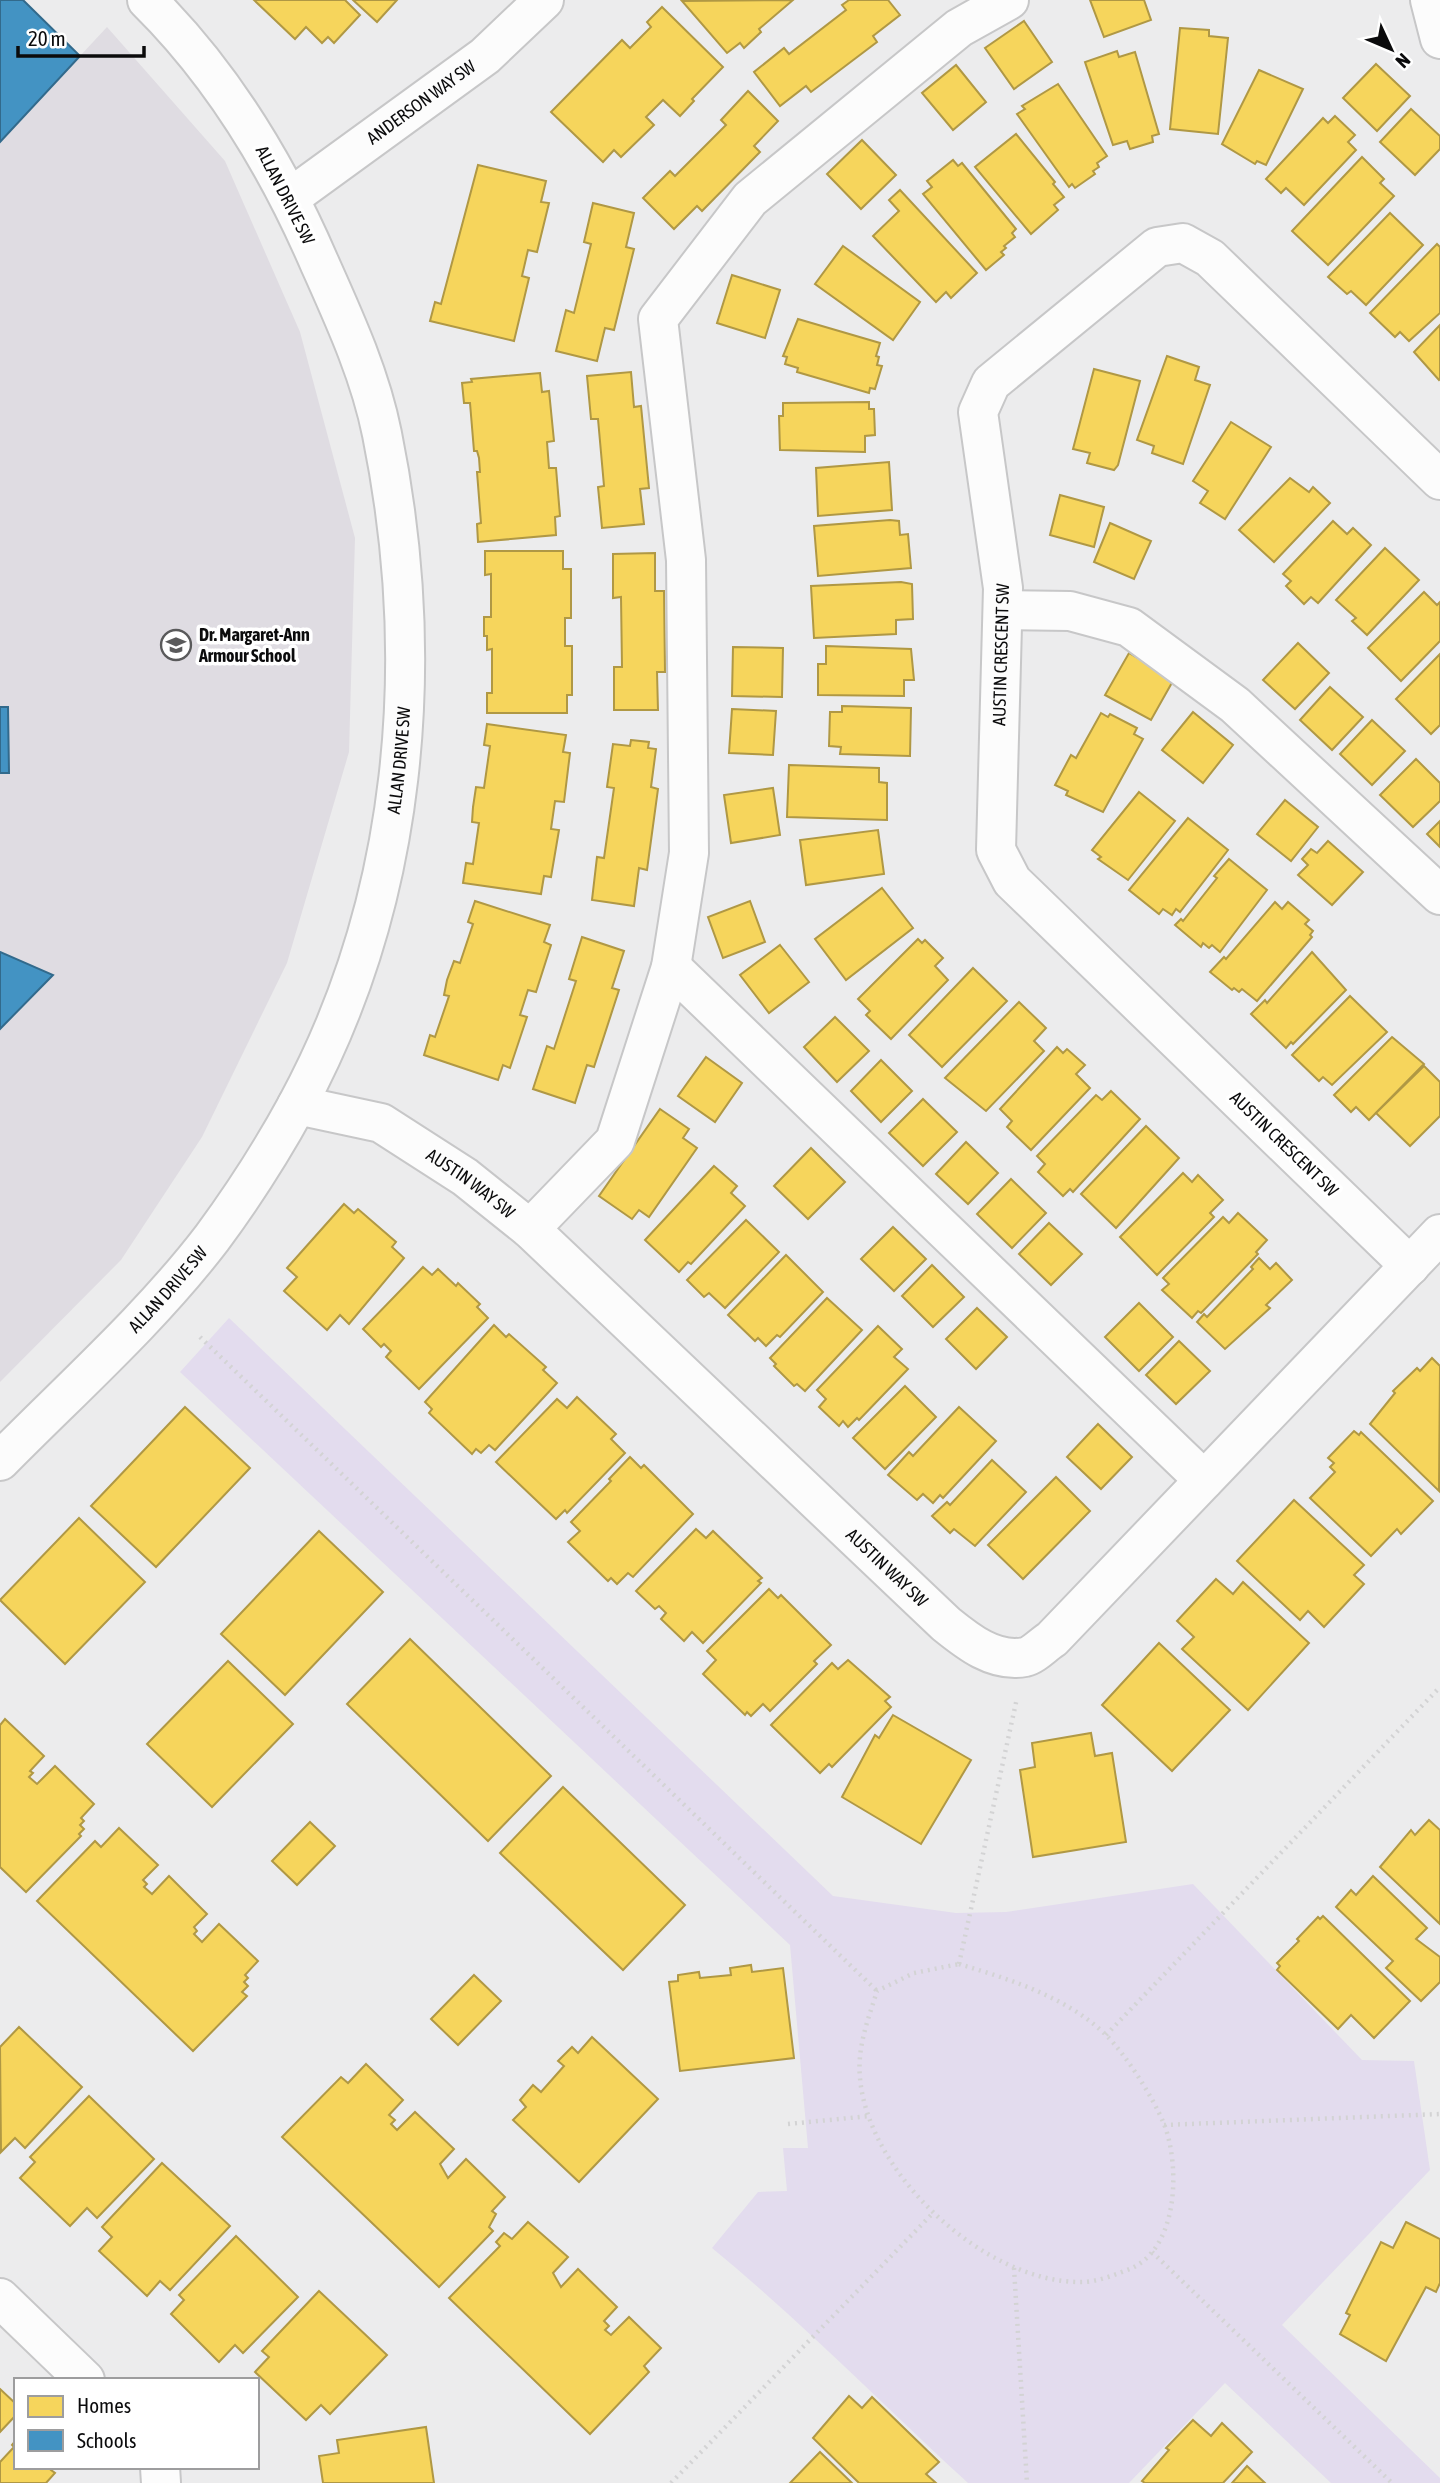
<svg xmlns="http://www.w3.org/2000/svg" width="1440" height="2483" viewBox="0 0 1440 2483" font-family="'Asap Condensed',sans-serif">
  <rect width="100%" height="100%" fill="#ececed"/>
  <!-- built -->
  <polygon fill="#dfdce2" points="107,27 225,161 300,332 355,538 349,752 287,963 202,1137 121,1260 0,1382 0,142"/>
  <!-- green -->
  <path fill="#e3dcee" d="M229,1318L833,1896L956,1913L1006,1912L1193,1884L1362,2060L1414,2061L1430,2170L1282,2325L1440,2478V2483H1331L1225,2383L1129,2483H968C883,2405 802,2322 712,2248L758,2192L787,2191L783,2148H808L790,1945L180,1372Z"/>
  <!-- homes -->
  <g fill="#f6d55c" stroke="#b09844" stroke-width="2">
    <polygon points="254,0 345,0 360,15 334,43 328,37 322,43 306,27 295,39"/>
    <polygon points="353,0 397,0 377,22"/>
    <polygon points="793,0 759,29 761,32 744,48 740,43 727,53 682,1"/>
    <polygon points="849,0 888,0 900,15 873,36 877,42 811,92 806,86 780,106 754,72 784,48 789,54 846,10 842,5"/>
    <polygon points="1090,0 1144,0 1151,20 1104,37"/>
    <polygon points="662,7 723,67 692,99 694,101 680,116 663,100 646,117 654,125 621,157 614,150 603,162 551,112 622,40 630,48 651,27 647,22"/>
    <polygon points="1024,21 1052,62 1014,89 985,48"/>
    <polygon points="1180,28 1209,30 1209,36 1228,38 1218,134 1170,129"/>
    <polygon points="1117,51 1119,57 1135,52 1159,134 1152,136 1153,142 1130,149 1127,141 1113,145 1085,62"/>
    <polygon points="1376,64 1410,96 1377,131 1343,98"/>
    <polygon points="956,65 986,102 953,130 922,93"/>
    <polygon points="1259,70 1303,89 1266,165 1257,161 1255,164 1222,144"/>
    <polygon points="1058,84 1107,156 1097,163 1099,167 1093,171 1095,174 1075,188 1072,184 1069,187 1017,114 1025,109 1022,106"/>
    <polygon points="748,91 778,121 754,146 760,152 702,211 697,206 674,229 643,198 670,171 675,176 726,125 721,120"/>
    <polygon points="1411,109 1440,136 1440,149 1415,175 1380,142"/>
    <polygon points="1335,116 1355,135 1348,142 1356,150 1304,205 1286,188 1281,193 1266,179 1323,118 1328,123"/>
    <polygon points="1016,134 1055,182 1053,184 1064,197 1054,205 1058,210 1031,234 975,167"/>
    <polygon points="862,140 896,175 861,209 827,174"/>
    <polygon points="1362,157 1384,179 1380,183 1394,196 1328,265 1292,231"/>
    <polygon points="953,160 958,166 962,163 1016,229 1012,233 1015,237 1004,246 1006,248 1001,252 1004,255 986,270 923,194 932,187 927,181"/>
    <polygon points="478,165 546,181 541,202 549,203 537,252 528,250 522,276 529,278 514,341 430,321 435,302 441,304"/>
    <polygon points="900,190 977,273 951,298 946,292 936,302 873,236 899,211 889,200"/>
    <polygon points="593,203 634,213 626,247 634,249 614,330 605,328 597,361 556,351 566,310 574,313 591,244 584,242"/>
    <polygon points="1390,213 1423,245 1366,305 1351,291 1347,294 1328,277"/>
    <polygon points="1437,244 1440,247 1440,313 1409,341 1400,332 1395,337 1370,313"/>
    <polygon points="843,246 920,302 893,340 815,284"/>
    <polygon points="732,275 780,290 765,338 717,323"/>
    <polygon points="798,319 880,343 876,356 879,357 877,365 882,366 875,389 870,388 869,393 797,372 798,368 785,364 787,357 783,356"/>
    <polygon points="1440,325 1440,379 1439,380 1414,352"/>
    <polygon points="1167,356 1199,367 1195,380 1210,385 1183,464 1152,453 1154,446 1137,440"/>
    <polygon points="1094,369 1140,381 1118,465 1114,470 1087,463 1090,453 1073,449"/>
    <polygon points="631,372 634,407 641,406 649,488 640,489 644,524 602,528 598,487 604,486 598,419 591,419 587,376"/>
    <polygon points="540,373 542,392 549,391 554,441 547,442 549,468 556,468 560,516 555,517 556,535 478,542 477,524 481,523 477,472 480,472 479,458 477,451 474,451 470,403 464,403 462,383 472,382 471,379"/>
    <polygon points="869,402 869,409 874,409 875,435 865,436 865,452 780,450 779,416 783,416 783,403"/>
    <polygon points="1231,422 1271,447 1225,519 1200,503 1208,491 1193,481"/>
    <polygon points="889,462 892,510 818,516 816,468"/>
    <polygon points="1290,478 1309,492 1313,487 1330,503 1274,562 1239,530"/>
    <polygon points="1060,495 1104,507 1094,547 1050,535"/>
    <polygon points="890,520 899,521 900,535 908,534 911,568 818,576 814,526"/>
    <polygon points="1333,521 1347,534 1353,528 1371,545 1318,603 1311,597 1304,604 1286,586 1291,581 1283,574"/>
    <polygon points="1110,523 1151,541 1134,579 1094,562"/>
    <polygon points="1385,548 1419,580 1367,635 1352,621 1356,618 1336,600"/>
    <polygon points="485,551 563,551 563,569 571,569 571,618 565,618 565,646 572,646 572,695 567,695 567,713 487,713 487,693 492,693 492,649 487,650 487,636 484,636 484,617 491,617 491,574 485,575"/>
    <polygon points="655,553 655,591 664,591 665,672 657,672 658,710 614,710 614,667 622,667 621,597 613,598 613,554"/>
    <polygon points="901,582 912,584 913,619 896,620 896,634 814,638 811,586"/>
    <polygon points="1424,592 1437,605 1440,602 1440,641 1401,681 1368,648"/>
    <polygon points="1298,643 1329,673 1295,709 1263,680"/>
    <polygon points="826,646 911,649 914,680 904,680 904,696 818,695 818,664 826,664"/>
    <polygon points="733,647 783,648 782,697 732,696"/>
    <polygon points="1129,653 1174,679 1151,720 1105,695"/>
    <polygon points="1440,654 1440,725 1431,734 1396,699"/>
    <polygon points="1330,687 1363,717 1332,750 1300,720"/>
    <polygon points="842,706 911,708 910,756 840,754 841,747 829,746 830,712 842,712"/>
    <polygon points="732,709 776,711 773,755 729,753"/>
    <polygon points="1193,712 1233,745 1203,783 1162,750"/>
    <polygon points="1101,713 1108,717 1110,714 1137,728 1134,734 1143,739 1103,812 1066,795 1068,791 1055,785 1071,755 1076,758"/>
    <polygon points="1372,720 1405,751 1372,785 1340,754"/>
    <polygon points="487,724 566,735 563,752 570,753 564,802 555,801 551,829 559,830 551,877 544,876 541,894 463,883 466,863 473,864 479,823 472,822 473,807 476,787 484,788 490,746 484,745"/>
    <polygon points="631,740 649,742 648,748 656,749 651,787 658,789 647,870 639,868 634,906 592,900 597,857 604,858 614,788 607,787 613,744 630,746"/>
    <polygon points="1416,759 1440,783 1440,801 1413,827 1380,795"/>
    <polygon points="789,765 879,768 879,782 887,783 887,820 787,817"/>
    <polygon points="773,788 780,835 731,843 724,795"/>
    <polygon points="1139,792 1175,821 1128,880 1098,859 1101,857 1092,850"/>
    <polygon points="1285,800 1318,827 1291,861 1257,834"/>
    <polygon points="1188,818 1228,850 1180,912 1176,909 1172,915 1163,909 1159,914 1129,890"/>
    <polygon points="1440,821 1440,847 1427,834"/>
    <polygon points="878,830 884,874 806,885 800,840"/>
    <polygon points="1328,841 1363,872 1332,905 1298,875 1308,865 1302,859 1311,849 1317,853"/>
    <polygon points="1229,859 1267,890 1220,952 1212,945 1209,948 1203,943 1201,947 1175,925 1181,919 1183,921 1217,878 1214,876"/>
    <polygon points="882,888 913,928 846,980 815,939"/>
    <polygon points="475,901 550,925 544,942 551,945 536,992 528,990 520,1015 527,1017 510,1068 503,1065 498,1080 424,1055 430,1035 435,1037 449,996 444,995 447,980 454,961 460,963 473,924 468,922"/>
    <polygon points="750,901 765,942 723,958 708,917"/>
    <polygon points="1275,902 1282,909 1288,902 1309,920 1305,924 1313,931 1310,935 1312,937 1257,1001 1242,989 1239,992 1234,988 1232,990 1210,972 1224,957 1226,959"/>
    <polygon points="582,937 624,951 612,988 619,990 594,1067 587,1065 575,1103 533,1089 547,1046 554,1049 576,981 569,979"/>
    <polygon points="918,939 922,943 925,940 943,958 935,966 948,980 891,1039 866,1015 870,1011 858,999"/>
    <polygon points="780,945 809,982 769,1013 740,975"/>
    <polygon points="1312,952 1346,990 1293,1044 1291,1042 1286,1048 1251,1014 1265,1000 1267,1003"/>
    <polygon points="973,968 1007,1001 942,1067 909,1035"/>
    <polygon points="1350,996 1387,1032 1332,1085 1323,1077 1319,1081 1292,1055"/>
    <polygon points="1019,1002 1046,1028 1034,1041 1044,1051 986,1111 945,1078"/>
    <polygon points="835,1017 869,1051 837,1082 804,1047"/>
    <polygon points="1392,1037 1424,1064 1369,1120 1356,1107 1351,1112 1334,1095"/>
    <polygon points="1057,1047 1063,1053 1067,1049 1085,1065 1076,1074 1090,1088 1031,1150 1007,1127 1012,1121 1000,1109"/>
    <polygon points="706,1057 742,1083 715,1122 678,1096"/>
    <polygon points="881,1060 912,1091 881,1122 851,1091"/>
    <polygon points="1424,1066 1440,1082 1440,1116 1410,1146 1376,1113"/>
    <polygon points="1111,1091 1140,1119 1073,1192 1070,1189 1063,1196 1038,1172 1045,1164 1037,1156 1096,1095 1102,1100"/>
    <polygon points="923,1099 957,1132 923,1166 889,1133"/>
    <polygon points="660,1109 689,1129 683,1138 697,1148 649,1217 639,1210 632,1219 599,1196"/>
    <polygon points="1146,1126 1179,1158 1116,1228 1081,1194"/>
    <polygon points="966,1142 998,1173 968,1204 936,1174"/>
    <polygon points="811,1148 845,1182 808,1219 774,1186"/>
    <polygon points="714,1166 737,1186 731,1193 745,1206 691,1264 688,1262 679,1272 645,1240"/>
    <polygon points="1183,1173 1192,1182 1198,1175 1223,1200 1210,1213 1214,1217 1157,1275 1120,1237"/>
    <polygon points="1011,1179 1046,1213 1012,1248 977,1214"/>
    <polygon points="344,1204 354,1213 358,1209 396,1242 392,1247 404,1258 349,1324 340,1315 327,1330 284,1291 297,1277 287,1268"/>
    <polygon points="1238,1213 1267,1240 1256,1252 1258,1254 1201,1313 1198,1311 1192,1318 1162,1290 1169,1284 1163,1278 1223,1217 1229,1223"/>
    <polygon points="746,1220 779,1252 725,1308 709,1293 704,1297 687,1280"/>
    <polygon points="1049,1223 1082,1254 1051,1285 1019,1254"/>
    <polygon points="893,1227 926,1259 894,1291 861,1259"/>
    <polygon points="786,1255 823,1292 780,1337 777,1335 766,1346 758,1338 755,1341 728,1315"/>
    <polygon points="1259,1258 1270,1269 1276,1263 1292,1280 1266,1305 1270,1308 1225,1349 1197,1322 1204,1314 1207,1317 1253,1269 1251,1267"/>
    <polygon points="932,1265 964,1297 933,1327 902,1296"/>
    <polygon points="423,1267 432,1275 438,1269 456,1286 458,1283 480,1304 477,1307 488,1318 419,1389 386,1357 391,1351 384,1344 381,1347 363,1329"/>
    <polygon points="827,1298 862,1330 805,1391 797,1384 794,1386 774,1366 776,1364 770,1358"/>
    <polygon points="1139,1303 1173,1337 1139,1371 1105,1337"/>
    <polygon points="977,1308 1007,1337 976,1369 946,1339"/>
    <polygon points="494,1325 506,1337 509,1334 546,1367 543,1370 557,1383 495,1450 489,1445 481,1453 476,1449 472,1454 429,1413 432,1409 425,1402"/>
    <polygon points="878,1326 902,1349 894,1357 908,1369 859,1420 857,1418 848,1427 843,1421 839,1426 819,1407 826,1399 817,1390"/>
    <polygon points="1179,1341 1210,1371 1176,1404 1146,1375"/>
    <polygon points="1432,1358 1440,1366 1439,1491 1370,1424 1395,1393 1393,1391 1417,1368 1420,1371"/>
    <polygon points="905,1386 936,1417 885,1469 853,1438"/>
    <polygon points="577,1397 616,1434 611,1439 625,1453 567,1513 565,1510 556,1519 496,1462 557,1399 567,1408"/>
    <polygon points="185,1407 250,1468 156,1567 91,1506"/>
    <polygon points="959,1407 996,1441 943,1498 940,1495 933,1503 923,1494 917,1500 888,1475 909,1452 913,1456"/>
    <polygon points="1098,1424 1132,1457 1101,1489 1067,1457"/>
    <polygon points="1354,1431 1359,1435 1361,1432 1433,1501 1401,1534 1397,1529 1371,1556 1310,1498 1335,1472 1330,1467 1334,1463 1328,1458"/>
    <polygon points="630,1457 641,1468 644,1465 693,1514 633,1577 628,1573 617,1584 611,1578 608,1581 568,1542 580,1531 571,1522 611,1481 609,1479"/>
    <polygon points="992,1460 1026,1492 975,1546 954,1529 950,1533 932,1516 947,1502 950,1505"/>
    <polygon points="1056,1477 1090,1511 1023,1579 988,1545"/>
    <polygon points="1294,1500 1364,1565 1354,1575 1364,1584 1324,1627 1308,1611 1300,1620 1237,1561"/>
    <polygon points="79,1518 145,1582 65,1664 0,1600"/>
    <polygon points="696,1529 706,1538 713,1531 762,1578 758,1581 761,1583 703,1643 692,1632 684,1641 661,1619 666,1613 659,1606 655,1609 636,1591"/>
    <polygon points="319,1531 383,1592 285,1695 221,1634"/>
    <polygon points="1216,1579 1233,1594 1243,1582 1309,1643 1248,1710 1182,1649 1194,1637 1177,1621"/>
    <polygon points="769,1589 778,1598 781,1595 831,1645 814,1661 817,1664 770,1711 763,1704 751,1716 747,1712 745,1715 703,1674 716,1660 707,1651"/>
    <polygon points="410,1639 551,1776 488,1841 347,1704"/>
    <polygon points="1159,1643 1230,1710 1172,1771 1102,1705"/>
    <polygon points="848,1660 890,1697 885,1701 891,1707 832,1767 829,1764 820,1773 771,1725 832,1663 838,1669"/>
    <polygon points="228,1661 293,1724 212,1807 147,1744"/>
    <polygon points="893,1715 971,1760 921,1844 842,1797 875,1735 879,1738"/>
    <polygon points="5,1719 44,1756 30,1771 33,1773 29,1777 37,1784 55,1766 94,1804 81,1818 84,1821 80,1825 84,1829 79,1834 81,1836 26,1892 0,1867 0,1725"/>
    <polygon points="1091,1733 1095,1756 1112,1753 1126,1842 1033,1857 1020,1770 1035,1767 1032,1743"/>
    <polygon points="563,1787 685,1905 623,1970 500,1853"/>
    <polygon points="1429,1820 1440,1830 1440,1924 1380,1867 1411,1830 1415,1835"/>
    <polygon points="310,1822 335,1846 297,1885 272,1861"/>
    <polygon points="119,1828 158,1865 143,1880 147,1884 144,1887 152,1894 169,1876 207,1914 194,1927 197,1931 194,1934 202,1942 219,1924 258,1961 245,1975 248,1978 244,1982 248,1986 242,1992 247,1996 193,2051 37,1901 95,1841 101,1847"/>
    <polygon points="1373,1876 1427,1928 1416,1939 1440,1957 1440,1982 1421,2001 1386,1968 1393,1961 1336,1907 1351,1890 1356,1895"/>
    <polygon points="1323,1916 1410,2001 1374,2038 1351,2015 1338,2029 1277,1970 1280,1966 1277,1963 1299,1941 1297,1939 1318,1917 1320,1919"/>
    <polygon points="751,1965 752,1972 783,1968 794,2058 680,2071 669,1982 678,1981 678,1975 699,1972 700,1978 731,1975 730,1968"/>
    <polygon points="474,1975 501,2001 458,2045 431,2019"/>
    <polygon points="19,2027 82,2087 25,2148 15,2138 1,2152 0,2047"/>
    <polygon points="592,2037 658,2099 579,2182 513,2120 526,2107 520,2100 533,2085 541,2092 564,2066 558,2061 572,2047 578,2053"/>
    <polygon points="366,2064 403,2100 389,2115 395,2120 391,2124 397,2130 415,2112 454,2149 440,2164 448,2178 466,2159 505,2197 492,2211 496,2214 489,2227 493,2231 439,2287 282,2137 341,2077 348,2083"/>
    <polygon points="89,2096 154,2159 97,2218 87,2208 70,2226 20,2178 35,2162 30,2157"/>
    <polygon points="162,2163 230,2226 170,2290 160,2281 147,2296 99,2251 112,2237 102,2227"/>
    <polygon points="528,2222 568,2257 553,2273 561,2287 578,2269 617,2307 604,2321 609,2326 605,2330 611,2335 629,2317 661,2348 644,2366 649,2372 590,2434 449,2298 500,2246 496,2242 504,2233 512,2239"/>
    <polygon points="1406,2222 1440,2239 1440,2283 1436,2292 1426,2287 1386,2361 1340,2334 1350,2315 1346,2313 1381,2242 1393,2248"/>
    <polygon points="236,2236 298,2297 243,2353 235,2345 219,2362 171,2314 184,2300 179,2295"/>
    <polygon points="319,2291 387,2355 330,2414 321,2405 306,2420 255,2372 269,2357 262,2351"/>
    <polygon points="0,2389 16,2404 16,2415 0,2432"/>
    <polygon points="849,2396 862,2408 872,2397 939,2462 926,2474 936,2483 859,2483 813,2438"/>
    <polygon points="1193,2420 1211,2436 1222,2423 1252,2452 1223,2483 1145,2483 1142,2481 1169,2450 1166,2448"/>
    <polygon points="426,2427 434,2483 323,2483 319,2456 339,2453 337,2440"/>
    <polygon points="16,2440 16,2467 53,2467 51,2470 55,2473 46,2483 0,2483 0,2462 14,2447 12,2445"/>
    <polygon points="820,2452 852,2483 790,2483"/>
    <polygon points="1247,2466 1265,2483 1232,2483"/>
  </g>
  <!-- schools -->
  <g fill="#4393c3" stroke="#326a8c" stroke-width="2">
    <polygon points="0,0 23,0 80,56 0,142"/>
    <polygon points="0,707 8,707 9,773 0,773"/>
    <polygon points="0,952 53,975 0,1029"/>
  </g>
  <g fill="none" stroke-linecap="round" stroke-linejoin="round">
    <!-- minor casing -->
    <g stroke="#c7c7c8" stroke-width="42">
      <g id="minor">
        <polyline points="1430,0 1440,39"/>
        <path id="s1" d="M291,197L485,56L544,0"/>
        <polyline points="1003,610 1070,611 1129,627 1235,705 1440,895"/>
        <polyline points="671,967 1204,1480"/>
        <path id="s2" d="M297,1105L381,1123L465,1177L530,1229L946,1624C967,1641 994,1663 1025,1657C1034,1655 1044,1644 1052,1639L1440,1234"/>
        <polyline points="530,1229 615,1141 671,967 689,853 686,560 658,319 750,199 959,28 1009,0"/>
        <path id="s3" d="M1410,1266L1012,881L996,850L1003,588L978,412L991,383L1157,247L1183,243L1210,258L1440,480"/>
        <path id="s4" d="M0,1461C71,1389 150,1319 212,1238C243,1196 272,1151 297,1105C408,900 428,661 382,434C370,374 344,318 319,262C277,165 223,75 147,0"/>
        <polyline points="0,2298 85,2380"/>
        <polyline points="160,2467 161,2483"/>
      </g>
    </g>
    <!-- path -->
    <g stroke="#d3d3d4" stroke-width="4.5" stroke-dasharray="2 5" stroke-linecap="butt">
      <polyline points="200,1337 877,1991"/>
      <path d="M959,1964C1009,1979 1067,1997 1106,2035C1126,2055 1153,2097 1164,2124C1180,2165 1179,2246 1132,2268C1117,2274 1098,2282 1081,2282C985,2283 868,2174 860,2078C857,2047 868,2020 877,1991L914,1973Z"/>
      <polyline points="959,1964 1017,1698"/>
      <polyline points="1106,2035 1440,1687"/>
      <polyline points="788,2124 870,2116"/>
      <polyline points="1164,2125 1440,2114"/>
      <polyline points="1152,2252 1392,2483"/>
      <polyline points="1014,2268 1027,2483"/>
      <polyline points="671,2483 933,2213"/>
    </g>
    <!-- minor -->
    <use href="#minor" stroke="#fcfcfc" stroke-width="38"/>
  </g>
  <!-- icons -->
  <defs>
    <g id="school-ring" transform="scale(1.575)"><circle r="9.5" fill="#fff" stroke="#5a5a5b" stroke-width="1.5"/><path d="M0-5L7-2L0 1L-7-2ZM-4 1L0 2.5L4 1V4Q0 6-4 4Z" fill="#5a5a5b"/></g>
  </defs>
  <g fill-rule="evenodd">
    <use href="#school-ring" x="176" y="645"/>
  </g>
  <g text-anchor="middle" stroke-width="7" stroke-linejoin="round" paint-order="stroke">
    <!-- street labels -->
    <g font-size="18" fill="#0b0b0c" stroke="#fff">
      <text dy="6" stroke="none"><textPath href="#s1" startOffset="161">ANDERSON WAY SW</textPath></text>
      <text transform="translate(285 195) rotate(63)" y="6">ALLAN DRIVE SW</text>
      <text dy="6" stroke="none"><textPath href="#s3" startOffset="784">AUSTIN CRESCENT SW</textPath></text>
      <text dy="6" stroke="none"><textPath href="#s4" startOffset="828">ALLAN DRIVE SW</textPath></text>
      <text transform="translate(1284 1144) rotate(44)" y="6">AUSTIN CRESCENT SW</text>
      <text dy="6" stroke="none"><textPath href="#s2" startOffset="194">AUSTIN WAY SW</textPath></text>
      <text dy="6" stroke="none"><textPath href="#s4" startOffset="240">ALLAN DRIVE SW</textPath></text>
      <text dy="6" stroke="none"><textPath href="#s2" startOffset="761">AUSTIN WAY SW</textPath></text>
    </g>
    <!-- poi labels -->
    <g font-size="18" font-weight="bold" fill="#0b0b0c" stroke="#fff" text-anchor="start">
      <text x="199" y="641">Dr. Margaret-Ann<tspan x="199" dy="21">Armour School</tspan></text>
    </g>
  </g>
  <!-- legend -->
  <rect x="14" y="2378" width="245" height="91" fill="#ffffff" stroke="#9d9d9e" stroke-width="2"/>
  <rect x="28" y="2396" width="35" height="21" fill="#f6d55c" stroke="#9d9d9e" stroke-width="2"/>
  <text x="77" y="2413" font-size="21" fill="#0b0b0c">Homes</text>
  <rect x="28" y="2430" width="35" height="21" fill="#4393c3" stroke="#9d9d9e" stroke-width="2"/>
  <text x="77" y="2448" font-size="21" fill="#0b0b0c">Schools</text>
  <!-- north arrow -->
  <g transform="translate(1391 49) rotate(134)" stroke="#ffffff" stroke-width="5" paint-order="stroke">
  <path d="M0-5L12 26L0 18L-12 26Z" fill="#0b0b0c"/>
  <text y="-10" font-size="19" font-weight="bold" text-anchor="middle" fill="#0b0b0c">N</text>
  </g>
  <!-- scale -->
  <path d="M18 46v10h126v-10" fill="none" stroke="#0b0b0c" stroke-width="3.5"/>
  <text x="28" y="46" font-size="21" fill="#0b0b0c" stroke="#ffffff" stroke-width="5" paint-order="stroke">20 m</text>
</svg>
